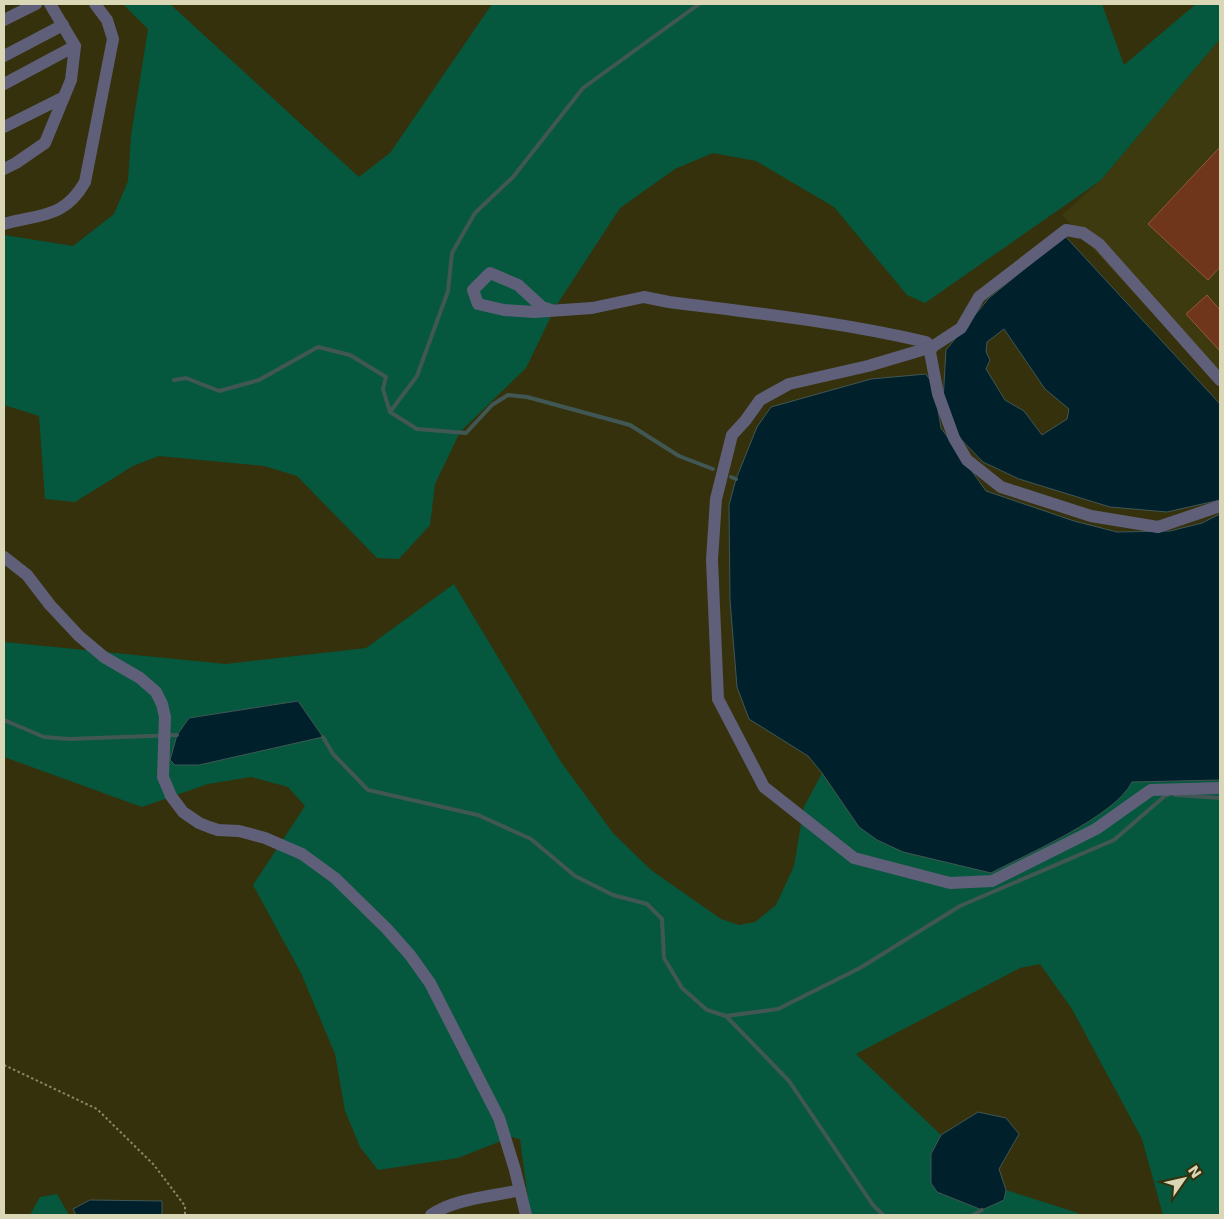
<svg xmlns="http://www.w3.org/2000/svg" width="1224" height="1219" viewBox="0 0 1224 1219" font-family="'DejaVu Sans',sans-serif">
  <rect width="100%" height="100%" fill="#35310c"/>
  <!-- built -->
  <polygon fill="#3e3a0f" points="1220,39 1220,387 1062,215 1100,181"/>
  <!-- green -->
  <g fill="#05583d">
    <polygon points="123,4 170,4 359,177 390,153 492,4 1102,4 1124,65 1196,4 1220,4 1220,39 1100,181 925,303 907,295 834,207 756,161 713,153 675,169 620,208 556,306 526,368 460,432 435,484 430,525 399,559 377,558 297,476 264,466 159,456 133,466 75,502 45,499 39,416 4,405 4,235 73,246 114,214 128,181 131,136 148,29"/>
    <polygon points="454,584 561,762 613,833 651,870 721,919 739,925 755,922 776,905 794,866 804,807 822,773 859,827 1132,782 1220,780 1220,1215 1163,1215 1142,1139 1072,1009 1040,964 1020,968 856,1054 941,1135 931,1154 1004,1200 1006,1190 1078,1213 1080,1215 530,1215 520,1139 511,1137 458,1158 378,1170 360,1147 345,1111 335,1054 301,973 253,885 305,806 288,787 251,777 208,784 142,807 4,757 4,642 226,664 366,648"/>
    <polygon points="57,1194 69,1215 30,1215 40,1197"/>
  </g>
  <!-- water -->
  <g fill="#00202b" stroke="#415754" fill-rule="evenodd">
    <path d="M1065,236L1220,404V500L1167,512L1110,507L1019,479L983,462L953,431L943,401L946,350L989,298ZM1004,329L1045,389L1069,409L1067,419L1042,435L1024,411L1005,400L986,369L990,360L986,352L987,342Z"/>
    <path d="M926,374L934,386L941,428L986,491L1074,521L1117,532L1170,531L1202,523L1220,514V780L1132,782C1116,816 1027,854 991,873L903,852L877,840L859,827L822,773L808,756L749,719L737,687L730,600L729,505L736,479L757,427L771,407L871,379Z"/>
    <polygon points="298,701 323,737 199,765 175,765 170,760 177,735 189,718"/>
    <polygon points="978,1112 1006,1118 1019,1134 999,1169 1006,1190 1004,1200 982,1210 937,1192 931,1183 931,1154 941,1135"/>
    <polygon points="90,1200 162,1201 162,1215 76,1215 73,1209"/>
  </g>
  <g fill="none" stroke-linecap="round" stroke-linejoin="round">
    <!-- stream -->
    <g stroke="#415754" stroke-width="4">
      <polyline points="174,380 186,378 219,391 259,380 318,347 350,355 386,377 383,389 390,412 417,429 466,433 492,405 508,395 527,397 630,425 679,456 713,469"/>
      <polyline points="390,412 417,376 448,291 452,253 475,213 513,177 583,88 699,4"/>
      <polyline points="731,477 736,479"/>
      <polyline points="4,720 44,737 69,739 177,735"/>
      <polyline points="323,737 333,754 368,790 478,815 531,839 575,876 613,895 647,904 662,919 664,958 682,988 707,1010 726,1016 778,1009 860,968 960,906 1114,840 1166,795 1168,795"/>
      <polyline points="1175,795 1220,798"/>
      <polyline points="726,1016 789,1081 873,1205 883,1215"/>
      <polyline points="973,1215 982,1210"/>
    </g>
  </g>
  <!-- building -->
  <g fill="#70361c" stroke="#94573c">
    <polygon points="1220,147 1220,267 1208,280 1148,224"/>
    <polygon points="1207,295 1220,310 1220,351 1186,314"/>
  </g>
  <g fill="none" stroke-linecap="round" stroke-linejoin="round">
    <!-- path -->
    <polyline stroke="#8a8764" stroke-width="2" stroke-dasharray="2.5 2.5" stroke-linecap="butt" points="4,1065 97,1109 154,1165 185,1206 185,1215"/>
    <!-- minor -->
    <g stroke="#5f5f79" stroke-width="12">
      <polyline points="4,20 36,4"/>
      <polyline points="4,56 63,25"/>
      <polyline points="4,84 75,46"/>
      <polyline points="4,127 64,97"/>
      <polyline points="4,169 16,163 45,143 71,80 75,46 50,4"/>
      <path d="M4,224C39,214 64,219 85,182L113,39L107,20L95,4"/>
      <path d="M551,310L542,307L518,285L490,273L473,290L478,304L504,310L534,312L592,308L644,297L669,302C755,313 842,322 926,342L932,347"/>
      <polyline points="932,347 930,352 938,394 954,438 967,460 1001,487 1091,516 1158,527 1220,506"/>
      <polyline points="1220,380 1099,244 1083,233 1066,230 979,297 961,328 932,347 868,366 789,384 760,400 745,421 732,435 716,499 712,560 718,699 764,787 854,858 950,883 992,881 1096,829 1151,790 1220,788"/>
      <polyline points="4,557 27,575 50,605 79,636 104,657 140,678 156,692 162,704 165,717 163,777 171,796 183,812 199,823 209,827 218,830 239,831 265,838 302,854 335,878 387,929 410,955 430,983 499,1118 515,1170 526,1215"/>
      <path d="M431,1215C456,1198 491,1197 520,1190"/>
    </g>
  </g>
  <!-- border -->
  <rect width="1224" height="1219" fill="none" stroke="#d9d7b5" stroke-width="10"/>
  <!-- north arrow -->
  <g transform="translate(1184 1179) rotate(56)" stroke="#35310c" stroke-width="4" paint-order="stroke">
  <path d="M0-4L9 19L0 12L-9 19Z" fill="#d9d7b5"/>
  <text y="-8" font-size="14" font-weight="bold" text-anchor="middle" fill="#d9d7b5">N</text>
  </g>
</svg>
